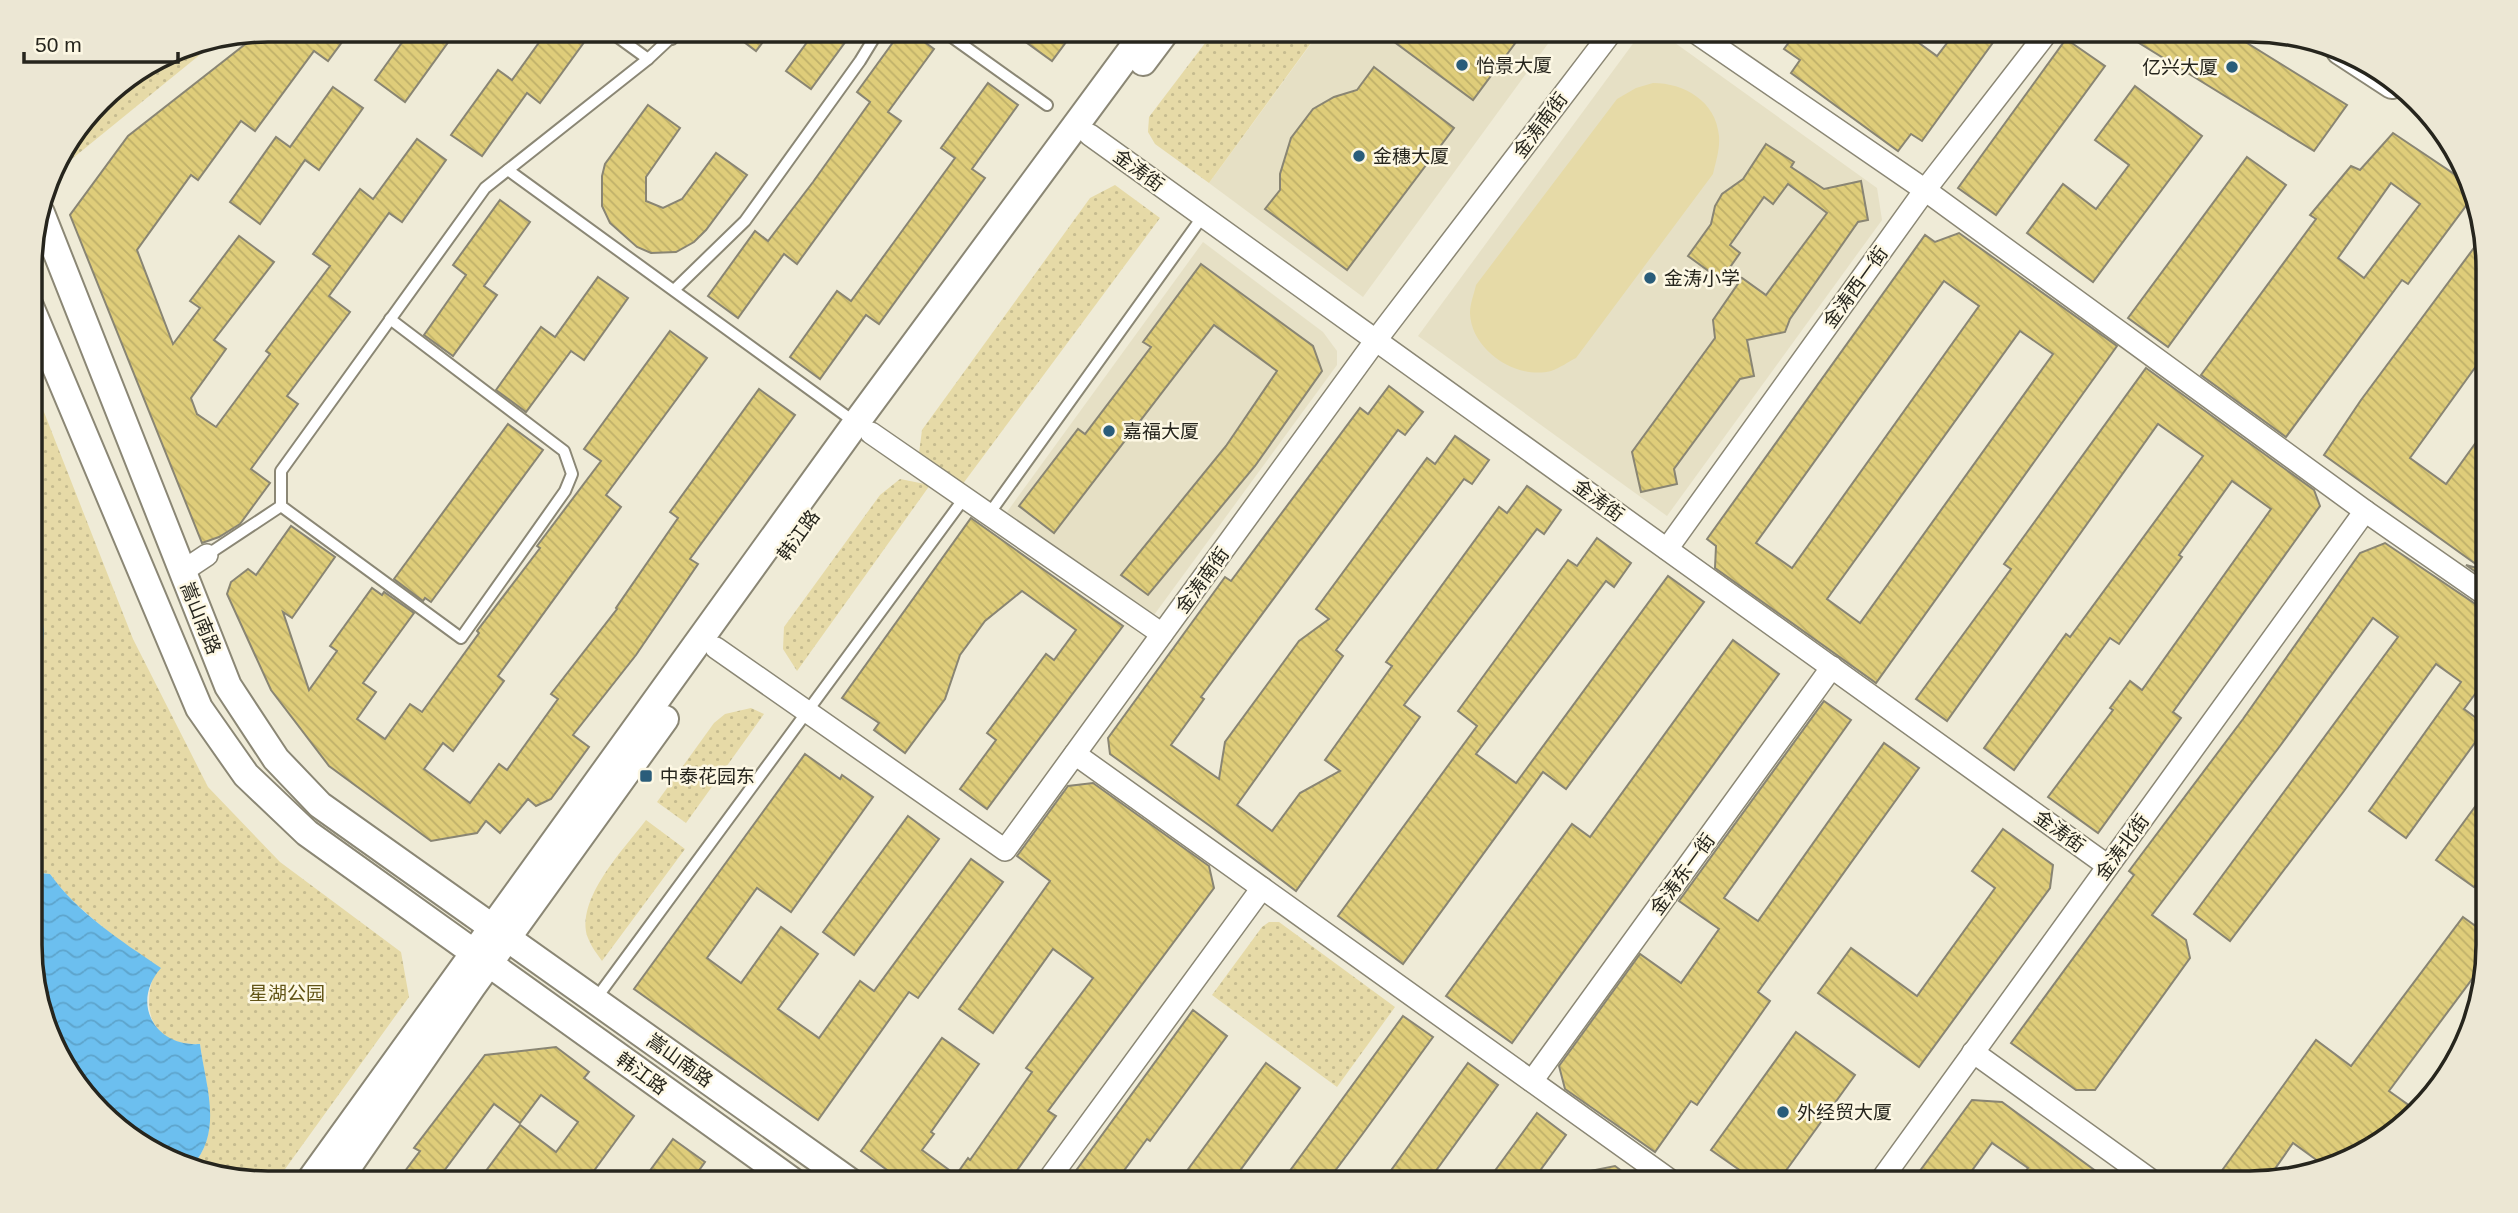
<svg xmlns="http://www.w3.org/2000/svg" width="2518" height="1213" viewBox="0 0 2518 1213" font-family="Helvetica,'Noto Sans SC',sans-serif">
  <defs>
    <pattern id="grass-dots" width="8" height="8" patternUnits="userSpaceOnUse" patternTransform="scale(1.75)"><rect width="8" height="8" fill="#e6daa7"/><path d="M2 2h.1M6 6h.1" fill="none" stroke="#c5bb8f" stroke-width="1.8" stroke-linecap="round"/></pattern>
    <pattern id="water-waves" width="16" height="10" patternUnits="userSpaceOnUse" patternTransform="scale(1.75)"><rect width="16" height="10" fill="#6cbfef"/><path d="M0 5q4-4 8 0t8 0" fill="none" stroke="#5da4cc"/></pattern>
    <pattern id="building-back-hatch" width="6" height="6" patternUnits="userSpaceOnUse" patternTransform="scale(1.75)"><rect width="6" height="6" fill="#dfcd7a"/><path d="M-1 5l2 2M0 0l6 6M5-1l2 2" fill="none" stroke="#bfb069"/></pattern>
  </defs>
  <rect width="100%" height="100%" fill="#efebd7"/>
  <!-- built -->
  <g fill="#e6e0c5">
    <polygon points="1321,30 1558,30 1363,297 1209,183"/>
    <polygon points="1643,30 1657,30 1877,188 1882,220 1667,516 1418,336"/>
    <polygon points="1203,242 1323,332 1337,351 1337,365 1154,615 1007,512"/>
  </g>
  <!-- grass -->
  <g fill="url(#grass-dots)">
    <polygon points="1215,30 1316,30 1319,32 1209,183 1155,144 1148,132 1149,117"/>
    <polygon points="218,40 57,171 57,159 111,89 177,48"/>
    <polygon points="1115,185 1160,218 962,485 919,453 922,430 1090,198"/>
    <path d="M31,379L133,639L208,787L280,862L401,952L409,997L275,1183L192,1166C223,1132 205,1084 200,1044C156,1046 141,1016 153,977C139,963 125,946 110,933C87,914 67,898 50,874L40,873L32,865L31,672C40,659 46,639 43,624C41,615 37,607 37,597C37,570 47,566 31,538Z"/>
    <polygon points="900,479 930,485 797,671 783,649 784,627 880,495"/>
    <polygon points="751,708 764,714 686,823 657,802 714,723 725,714"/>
    <path d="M646,820L685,849L602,961C597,954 591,946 588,938C574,900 625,848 646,820Z"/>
    <polygon points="1269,922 1279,922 1395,1007 1337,1087 1212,995 1262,927"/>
  </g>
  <!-- pitch -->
  <path fill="#e6daa7" d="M1653,83C1684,83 1716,101 1719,136C1720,149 1716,161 1713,174L1576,358C1568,362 1560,368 1551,371C1516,380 1471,350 1470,313C1470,304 1474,294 1476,285L1617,99L1636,88Z"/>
  <!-- water -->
  <g fill="url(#water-waves)">
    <path d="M31,538C47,566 37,570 37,597C37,607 41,615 43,624C46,639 40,659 31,672Z"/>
    <path d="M32,865L40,873L50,874C79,914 120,940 161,968C130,1003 155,1047 200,1044C205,1084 224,1131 192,1166L163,1159L79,1090L32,977Z"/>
  </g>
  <!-- building -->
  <g fill="url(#building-back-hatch)" stroke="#898573" stroke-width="2" fill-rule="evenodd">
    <polygon points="268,30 351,30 328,61 314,51 255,131 241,121 198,180 191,175 137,250 173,344 200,308 190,301 239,236 274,262 214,340 226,349 191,398 197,414 216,427 270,354 266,351 330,266 313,254 360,189 373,199 417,139 446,160 402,222 389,213 329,296 350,312 287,396 298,404 251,469 270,483 240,524 219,537 202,543 70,215 128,136 262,31"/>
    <polygon points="411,30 457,30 405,102 375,80"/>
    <polygon points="548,30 569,30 585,41 540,103 527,93 482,156 451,135 498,70 512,80"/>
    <polygon points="728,30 772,30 756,51"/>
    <polygon points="816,30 854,30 811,89 786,71"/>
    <polygon points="902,30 908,30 934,49 888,112 901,121 797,264 784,254 738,318 708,296 755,231 768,241 813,182 870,102 857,92"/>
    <polygon points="1009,30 1075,30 1052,61"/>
    <polygon points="1378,30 1525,30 1473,100"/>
    <polygon points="1798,30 1901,30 1937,56 1957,30 2002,30 1922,141 1911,134 1898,151 1791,73 1800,60 1784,49"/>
    <polygon points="2118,30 2226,30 2347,105 2314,151"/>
    <polygon points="2066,39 2105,66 1996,215 1958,188"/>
    <polygon points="1374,67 1454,128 1347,270 1265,209 1280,190 1280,174 1291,138 1313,109 1334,97 1357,90"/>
    <polygon points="988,83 1018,105 972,169 985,178 879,324 866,315 820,379 790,357 837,291 851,301 894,242 955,158 941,148"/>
    <polygon points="2135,86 2202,136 2093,282 2027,233 2063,184 2096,209 2129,165 2095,140"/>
    <polygon points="333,87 363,108 319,170 305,160 260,224 230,202 276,137 290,147"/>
    <polygon points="648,105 680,128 646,177 646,201 663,208 682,199 716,153 747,175 706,230 694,242 676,252 651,253 637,247 610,223 602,206 602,176 605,164"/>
    <path d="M2393,133L2463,180L2471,199L2408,284L2402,280L2286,437L2201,375L2316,219L2310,215L2351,166L2360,170ZM2391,183L2420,204L2364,278L2338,258Z"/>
    <polygon points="1766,144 1794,162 1791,167 1824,189 1861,181 1868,220 1858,222 1790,319 1785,332 1747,340 1754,376 1740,379 1674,469 1677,484 1641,492 1632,452 1715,338 1713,320 1742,278 1766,295 1827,213 1788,184 1773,204 1764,197 1730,245 1740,253 1721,280 1688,256 1711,224 1715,206 1722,194 1743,179"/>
    <polygon points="2247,157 2286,185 2168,347 2128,318"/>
    <polygon points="500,200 530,222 484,286 497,295 453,356 424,335 466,275 453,265"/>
    <path d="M1959,233L2117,346L1876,683L1715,568L1716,546L1707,539L1925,235L1935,242ZM1944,281L1979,306L1792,568L1756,543ZM2020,331L2053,354L1860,623L1827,599Z"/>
    <polygon points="2485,233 2487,351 2410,458 2446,484 2487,427 2487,580 2466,565 2484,570 2324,455 2361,400"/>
    <polygon points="1201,264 1313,346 1322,371 1255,466 1148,595 1121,575 1226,446 1277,371 1214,325 1054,533 1019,506 1078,429 1085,434 1151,347 1143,342"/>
    <polygon points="598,277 628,298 584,360 571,351 526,412 496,390 541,327 555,337"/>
    <polygon points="670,331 707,358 606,495 621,507 498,676 504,681 453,751 443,743 424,769 470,803 499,764 507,770 558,699 551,694 617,609 616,608 678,518 670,512 759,389 795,415 690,559 698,564 636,655 573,735 589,747 551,799 536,806 528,799 500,833 486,821 477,833 431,841 329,766 271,690 227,594 231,582 248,569 256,575 291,526 335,557 292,618 283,612 309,690 337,651 330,646 372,588 382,595 384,592 414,613 363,683 376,692 357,719 385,739 410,704 422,712 479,633 477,631 540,548 537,546 601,461 584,449"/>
    <polygon points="2146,368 2314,490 2320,506 2173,712 2181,718 2098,833 2048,797 2113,710 2110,708 2130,681 2142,690 2271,509 2232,481 2179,555 2182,557 2119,644 2110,638 2014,770 1984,748 2066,634 2070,637 2203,456 2158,424 1947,721 1916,699 2011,569 2004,564"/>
    <polygon points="1389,386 1423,412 1405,435 1398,430 1201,697 1204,699 1171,745 1219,779 1225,742 1299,641 1329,619 1316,609 1427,458 1435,464 1455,436 1489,460 1472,484 1464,479 1336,650 1343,656 1237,805 1272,831 1300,793 1340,771 1325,760 1392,666 1386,662 1499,507 1507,513 1527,486 1561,510 1544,534 1537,529 1404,705 1420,717 1296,891 1210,826 1110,754 1108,738 1225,577 1231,581 1360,408 1368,414"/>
    <polygon points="508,424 543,450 431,602 425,598 423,601 394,579"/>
    <polygon points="971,518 1123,626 987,809 960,789 996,740 987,733 1046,654 1054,660 1076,630 1022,591 985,621 960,655 945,699 905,753 874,730 879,723 842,698"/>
    <polygon points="1597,538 1631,563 1614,587 1606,581 1476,754 1516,783 1668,576 1704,602 1566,789 1543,772 1403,964 1338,916 1477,726 1458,711 1568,560 1577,566"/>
    <polygon points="2385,543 2480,607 2487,609 2487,678 2464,709 2487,726 2406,838 2369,811 2461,682 2436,664 2344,791 2230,941 2194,914 2398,637 2373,618 2280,746 2152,915 2186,940 2190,958 2095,1090 2076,1090 2011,1043 2134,875 2129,871 2243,719 2360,553"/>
    <polygon points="1733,640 1779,674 1512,1043 1446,996 1572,824 1590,837"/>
    <polygon points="1824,701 1851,720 1724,898 1758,921 1884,743 1919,768 1758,992 1770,1001 1697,1105 1691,1101 1655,1152 1565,1089 1559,1066 1640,954 1681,983 1719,929 1679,901"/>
    <polygon points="805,754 840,779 842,775 873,797 791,912 757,888 707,958 741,983 781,927 818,954 778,1009 819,1038 860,981 874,991 971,859 1003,882 918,998 909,992 818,1120 634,989"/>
    <polygon points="1093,783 1209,866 1214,888 1048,1111 1056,1116 1008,1183 905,1183 861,1151 942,1038 979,1064 931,1132 934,1134 922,1150 956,1175 968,1158 970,1160 1032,1072 1026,1068 1093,978 1053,949 993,1033 959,1009 1050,881 1017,856 1068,786"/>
    <polygon points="2488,789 2488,868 2474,887 2436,860"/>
    <polygon points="908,816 939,839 854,955 823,932"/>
    <polygon points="2003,829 2053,865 2050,888 1919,1067 1818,993 1851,948 1917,996 1995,888 1972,871"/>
    <polygon points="2463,917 2488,935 2484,963 2389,1091 2410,1106 2382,1143 2322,1164 2293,1143 2265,1183 2213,1183 2316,1040 2351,1066"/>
    <polygon points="1193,1010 1227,1036 1150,1141 1147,1139 1115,1183 1067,1183"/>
    <polygon points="1403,1016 1433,1037 1364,1132 1326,1183 1281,1183"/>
    <polygon points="1796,1032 1855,1075 1777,1183 1758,1183 1711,1150"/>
    <polygon points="556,1047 589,1072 584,1078 634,1116 585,1183 477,1183 520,1125 556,1152 578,1122 541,1095 520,1123 494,1104 435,1183 396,1183 420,1151 414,1148 485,1055"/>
    <polygon points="1266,1063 1300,1088 1231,1183 1178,1183"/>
    <polygon points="1468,1063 1498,1085 1427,1183 1382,1183"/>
    <polygon points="1972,1100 2002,1102 2112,1183 2017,1183 2028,1168 1992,1143 1963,1183 1911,1183"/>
    <polygon points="1537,1113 1566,1135 1531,1183 1486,1183"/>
    <polygon points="673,1139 705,1162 690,1183 641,1183"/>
    <polygon points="1615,1166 1638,1183 1571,1183 1570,1175"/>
  </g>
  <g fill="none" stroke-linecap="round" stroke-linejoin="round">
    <!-- service casing -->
    <g stroke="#8b8775" stroke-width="14">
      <g id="service">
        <polyline points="608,30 648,59"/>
        <polyline points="660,30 672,39"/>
        <polyline points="942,30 1047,105"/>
        <polyline points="508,170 856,423"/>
        <polyline points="674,290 745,221 860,61 879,30"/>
        <polyline points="281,506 461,638 565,491 572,474 564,451 390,319"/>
        <polyline points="989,514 1203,216"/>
        <polyline points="207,555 281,506 281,471 485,188 648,59 679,30"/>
        <polyline points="595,1000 965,497"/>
      </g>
    </g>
    <!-- minor casing -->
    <g stroke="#8b8775" stroke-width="24">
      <g id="minor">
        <polyline points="1692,30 1925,190 2365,511 2487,596"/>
        <polyline points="1090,135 2108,866"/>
        <polyline points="871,433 1162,634"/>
        <polyline points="1667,549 1925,190 2049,30"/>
        <polyline points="183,571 207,555"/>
        <polyline points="716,648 1005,850 1376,340 1613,30"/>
        <polyline points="1075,754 1674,1183"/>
        <polyline points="1973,1052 2155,1183"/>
        <polyline points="1532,1081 1832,667"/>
        <polyline points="1046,1183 1262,888"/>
        <polyline points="1879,1183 2365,511"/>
      </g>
    </g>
    <!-- tertiary casing -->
    <g stroke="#8b8775" stroke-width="30">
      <g id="tertiary">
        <polyline points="2340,51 2392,85"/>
        <polyline points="1143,62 1167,30"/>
        <polyline points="41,213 228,686 276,759 320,805 852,1183"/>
        <polyline points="30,306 199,708 246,775 307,833 795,1183"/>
        <polyline points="308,1183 856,423 1146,30"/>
        <polyline points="337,1183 472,987 665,719"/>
      </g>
    </g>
    <!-- service -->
    <use href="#service" stroke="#fff" stroke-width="10"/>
    <!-- minor -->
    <use href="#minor" stroke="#fff" stroke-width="21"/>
    <!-- tertiary -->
    <use href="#tertiary" stroke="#fff" stroke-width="26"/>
  </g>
  <!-- markers -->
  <g fill="#2a5d7a" stroke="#fdf8e4" stroke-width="2.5">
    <circle cx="1462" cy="65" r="7"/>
    <circle cx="2232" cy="67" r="7"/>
    <circle cx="1359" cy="156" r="7"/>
    <circle cx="1650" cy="278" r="7"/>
    <circle cx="1109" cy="431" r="7"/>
    <rect x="639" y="769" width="14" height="14" rx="3.5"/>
    <circle cx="1783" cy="1112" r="7"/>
  </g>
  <g text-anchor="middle" stroke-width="5" stroke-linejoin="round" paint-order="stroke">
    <!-- poi labels -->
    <g font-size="19" fill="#26251d" stroke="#fdf8e4" text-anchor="start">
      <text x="1476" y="72">怡景大厦</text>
      <text x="2218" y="74" text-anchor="end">亿兴大厦</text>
      <text x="1373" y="163">金穗大厦</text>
      <text x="1664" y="285">金涛小学</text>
      <text x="1123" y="438">嘉福大厦</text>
      <text x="660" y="783">中泰花园东</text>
      <text x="1797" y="1119">外经贸大厦</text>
    </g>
    <!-- street labels -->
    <g font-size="19" fill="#26251d" stroke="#fdf8e4">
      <text transform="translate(1540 125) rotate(-53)" y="7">金涛南街</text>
      <text transform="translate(1139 170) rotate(36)" y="7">金涛街</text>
      <text transform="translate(1855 287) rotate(-54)" y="7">金涛西一街</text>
      <text transform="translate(1599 500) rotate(36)" y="7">金涛街</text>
      <text transform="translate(798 535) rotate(-54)" y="7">韩江路</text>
      <text transform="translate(1202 580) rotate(-54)" y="7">金涛南街</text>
      <text transform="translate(201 618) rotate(68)" y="7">嵩山南路</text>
      <text transform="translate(2060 831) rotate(36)" y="7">金涛街</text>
      <text transform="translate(2122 847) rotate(-54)" y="7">金涛北街</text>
      <text transform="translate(1682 874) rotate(-54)" y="7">金涛东一街</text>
      <text transform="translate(680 1060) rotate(36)" y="7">嵩山南路</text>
      <text transform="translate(642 1073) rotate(36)" y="7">韩江路</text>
    </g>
    <!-- park labels -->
    <g font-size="19" fill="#625416" stroke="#fdf8e4">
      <text x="287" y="1000">星湖公园</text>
    </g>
  </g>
  <!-- crop -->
  <path d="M0 0H2518V1213H0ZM268 42H2250A226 226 0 0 1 2476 268V945A226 226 0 0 1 2250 1171H268A226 226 0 0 1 42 945V268A226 226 0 0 1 268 42Z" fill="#ece7d4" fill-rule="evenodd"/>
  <path fill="none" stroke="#26251d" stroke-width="3.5" d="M268 42H2250A226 226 0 0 1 2476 268V945A226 226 0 0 1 2250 1171H268A226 226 0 0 1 42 945V268A226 226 0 0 1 268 42Z"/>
  <!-- scale -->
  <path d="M24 52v10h154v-10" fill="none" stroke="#26251d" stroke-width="3.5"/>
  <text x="35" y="52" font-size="21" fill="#26251d" stroke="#fdf8e4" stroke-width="5" paint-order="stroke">50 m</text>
</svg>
